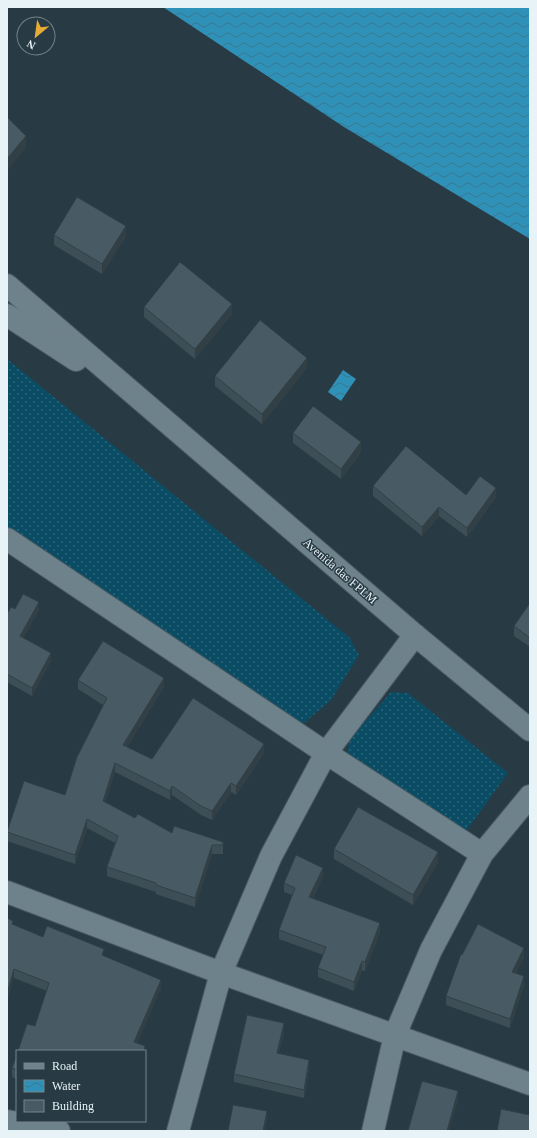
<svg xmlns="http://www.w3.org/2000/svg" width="537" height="1138" viewBox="0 0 537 1138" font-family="'Times New Roman',serif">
  <defs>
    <pattern id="grass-dots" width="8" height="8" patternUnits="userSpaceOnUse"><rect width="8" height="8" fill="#0a4c64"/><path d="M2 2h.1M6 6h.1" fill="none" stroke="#2e667b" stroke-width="1.8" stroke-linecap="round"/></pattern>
    <pattern id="water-waves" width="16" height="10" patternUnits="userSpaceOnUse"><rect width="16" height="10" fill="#3091b8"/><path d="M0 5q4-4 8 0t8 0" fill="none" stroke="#387892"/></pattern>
  </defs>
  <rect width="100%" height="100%" fill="#283a43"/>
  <!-- grass -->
  <g fill="url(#grass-dots)">
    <polygon points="7,359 349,637 359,655 331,700 304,723 280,713 7,531"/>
    <polygon points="391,692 408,693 508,773 467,830 446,824 346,756 350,739"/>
  </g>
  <!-- water -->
  <g fill="url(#water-waves)">
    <polygon points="163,7 530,7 530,239 344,127"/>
    <polygon points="343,370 356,379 341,401 328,392"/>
  </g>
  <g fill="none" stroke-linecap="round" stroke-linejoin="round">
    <!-- minor casing -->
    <g stroke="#48585f" stroke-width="24">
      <g id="minor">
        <polyline points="7,285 415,635 530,730"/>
        <polyline points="7,315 76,360"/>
        <polyline points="7,539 326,753 482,854"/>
        <polyline points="7,892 221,973 530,1084"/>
        <polyline points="7,1121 59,1131"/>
        <polyline points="178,1131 221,973 271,856 326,753 415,635"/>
        <polyline points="373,1131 395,1035 431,950 482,854 530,796"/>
      </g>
    </g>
    <!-- minor -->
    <use href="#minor" stroke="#6e828c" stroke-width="22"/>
  </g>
  <!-- wall -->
  <g fill="#3e4e56">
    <polygon points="54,235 126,236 102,274 54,245"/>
    <polygon points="144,307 232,314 195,359 144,317"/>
    <polygon points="307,368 262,424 215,386 215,376"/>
    <polygon points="293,433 361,452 341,479 293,443"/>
    <polygon points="373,486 466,495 496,497 467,537 439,516 422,536 373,496"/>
    <polygon points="530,603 530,647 514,636 514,626"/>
    <polygon points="15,609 39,610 23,638 51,661 32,696 7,682 7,614"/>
    <polygon points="78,680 164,687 127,747 152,759 264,753 236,795 231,792 212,820 201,815 172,795 170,800 115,772 105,802 135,818 172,833 223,842 223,854 212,854 195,907 156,894 156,892 107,876 107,867 115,843 87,828 75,864 7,841 7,831 65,795 103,705 78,689"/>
    <polygon points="334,849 438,862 413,905 334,859"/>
    <polygon points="323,876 313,898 380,932 365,971 362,970 354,991 318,977 318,968 323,955 279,939 279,930 292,895 284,892 284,883"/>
    <polygon points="13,925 43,937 104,956 161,989 35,1026 47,991 14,978"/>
    <polygon points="462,955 524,957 516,973 524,985 510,1028 446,1005 446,996"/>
    <polygon points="284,1032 279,1053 309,1069 304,1098 234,1082 234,1074"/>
    <polygon points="17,1055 17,1079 12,1077 12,1068"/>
  </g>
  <!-- shaded-wall -->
  <g fill="#324046">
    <polygon points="26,136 26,148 7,171 7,159"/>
    <polygon points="126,226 126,236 102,274 102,264"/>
    <polygon points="232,304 232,314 195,359 195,349"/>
    <polygon points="307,358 307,368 262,424 262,414"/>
    <polygon points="361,442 361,452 341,479 341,469"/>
    <polygon points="496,488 496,497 467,537 467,528"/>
    <polygon points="439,507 439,516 422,536 422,527"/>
    <polygon points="39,602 39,610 20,644 20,636"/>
    <polygon points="51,653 51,661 32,696 32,688"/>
    <polygon points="164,678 164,687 123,754 123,745"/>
    <polygon points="264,744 264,753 236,795 236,786"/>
    <polygon points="115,763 115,772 103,809 103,801"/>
    <polygon points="231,783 231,792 212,820 212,811"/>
    <polygon points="172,786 172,795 170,800 170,791"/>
    <polygon points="87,819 87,828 75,864 75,855"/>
    <polygon points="212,845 212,854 195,907 195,898"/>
    <polygon points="438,852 438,862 413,905 413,895"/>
    <polygon points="323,868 323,876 309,906 309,897"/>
    <polygon points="380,923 380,932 365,971 365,962"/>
    <polygon points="524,948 524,957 512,981 512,972"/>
    <polygon points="362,961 362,970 354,991 354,982"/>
    <polygon points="14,969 14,978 7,1002 7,993"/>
    <polygon points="524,976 524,985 510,1028 510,1019"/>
    <polygon points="161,980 161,989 134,1051 134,1042"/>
    <polygon points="284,1023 284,1032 277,1062 277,1053"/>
    <polygon points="309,1060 309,1069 304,1098 304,1090"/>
    <polygon points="458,1091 458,1101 449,1131 447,1131"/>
    <polygon points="267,1111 267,1121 265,1131 263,1131"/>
  </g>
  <!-- building -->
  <g fill="#485b64" stroke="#324046">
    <polygon points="7,117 26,136 7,159"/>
    <polygon points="77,197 126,226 102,264 54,235"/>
    <polygon points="180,262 232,304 195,349 144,307"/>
    <polygon points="260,320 307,358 262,414 215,376"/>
    <polygon points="313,406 361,442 341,469 293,433"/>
    <polygon points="406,446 466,495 480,476 496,488 467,528 439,507 422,527 373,486"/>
    <polygon points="23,594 39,602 20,636 51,653 32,688 7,674 7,614 11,607 15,609"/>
    <polygon points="530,603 530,638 514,626"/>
    <polygon points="103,641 164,678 123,745 152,759 193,698 264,744 236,786 231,783 212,811 201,806 172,786 170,791 115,763 103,801 135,818 138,814 172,833 174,826 223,842 223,845 212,845 195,898 156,885 156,883 107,867 118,836 87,819 75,855 7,832 24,781 65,795 77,757 107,698 78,680"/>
    <polygon points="358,807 438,852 413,895 334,849"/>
    <polygon points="296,855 323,868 309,897 380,923 365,962 362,961 354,982 318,968 326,947 279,930 295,888 284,883"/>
    <polygon points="7,918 13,921 12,924 43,937 47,926 104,949 102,955 161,980 134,1042 145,1046 144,1051 18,1051 27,1024 35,1026 49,983 14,969 7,993"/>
    <polygon points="478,924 524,948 512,972 524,976 510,1019 446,996 461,954 462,955"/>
    <polygon points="247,1015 284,1023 277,1053 309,1060 304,1090 234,1074"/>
    <polygon points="17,1055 17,1070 12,1068"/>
    <polygon points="422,1081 458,1091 447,1131 408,1131"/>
    <polygon points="233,1105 267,1111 263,1131 228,1131"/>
    <polygon points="501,1109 530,1115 530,1131 497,1131"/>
  </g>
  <g text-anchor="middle" stroke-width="3" stroke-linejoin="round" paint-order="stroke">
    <!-- street labels -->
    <g font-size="12" fill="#e8f3f8" stroke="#283a43">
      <text transform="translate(340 571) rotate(41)" y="4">Avenida das FPLM</text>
    </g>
  </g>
  <!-- border -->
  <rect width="537" height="1138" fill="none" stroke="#e8f3f8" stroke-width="16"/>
  <!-- legend -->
  <rect x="16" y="1050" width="130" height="72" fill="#283a43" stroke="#75848b"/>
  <rect x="24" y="1063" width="20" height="6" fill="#6e828c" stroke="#75848b"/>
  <text x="52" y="1070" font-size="12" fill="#e8f3f8">Road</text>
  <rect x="24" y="1080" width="20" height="12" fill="url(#water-waves)" stroke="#75848b"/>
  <text x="52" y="1090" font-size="12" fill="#e8f3f8">Water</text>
  <rect x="24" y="1100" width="20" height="12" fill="#485b64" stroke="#75848b"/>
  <text x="52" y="1110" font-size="12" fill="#e8f3f8">Building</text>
  <!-- north arrow -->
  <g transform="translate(36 36) rotate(209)"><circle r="19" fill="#283a43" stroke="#75848b"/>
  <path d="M0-3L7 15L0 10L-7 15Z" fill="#e7ac37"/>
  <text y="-6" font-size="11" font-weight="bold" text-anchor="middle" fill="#e8f3f8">N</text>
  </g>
</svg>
